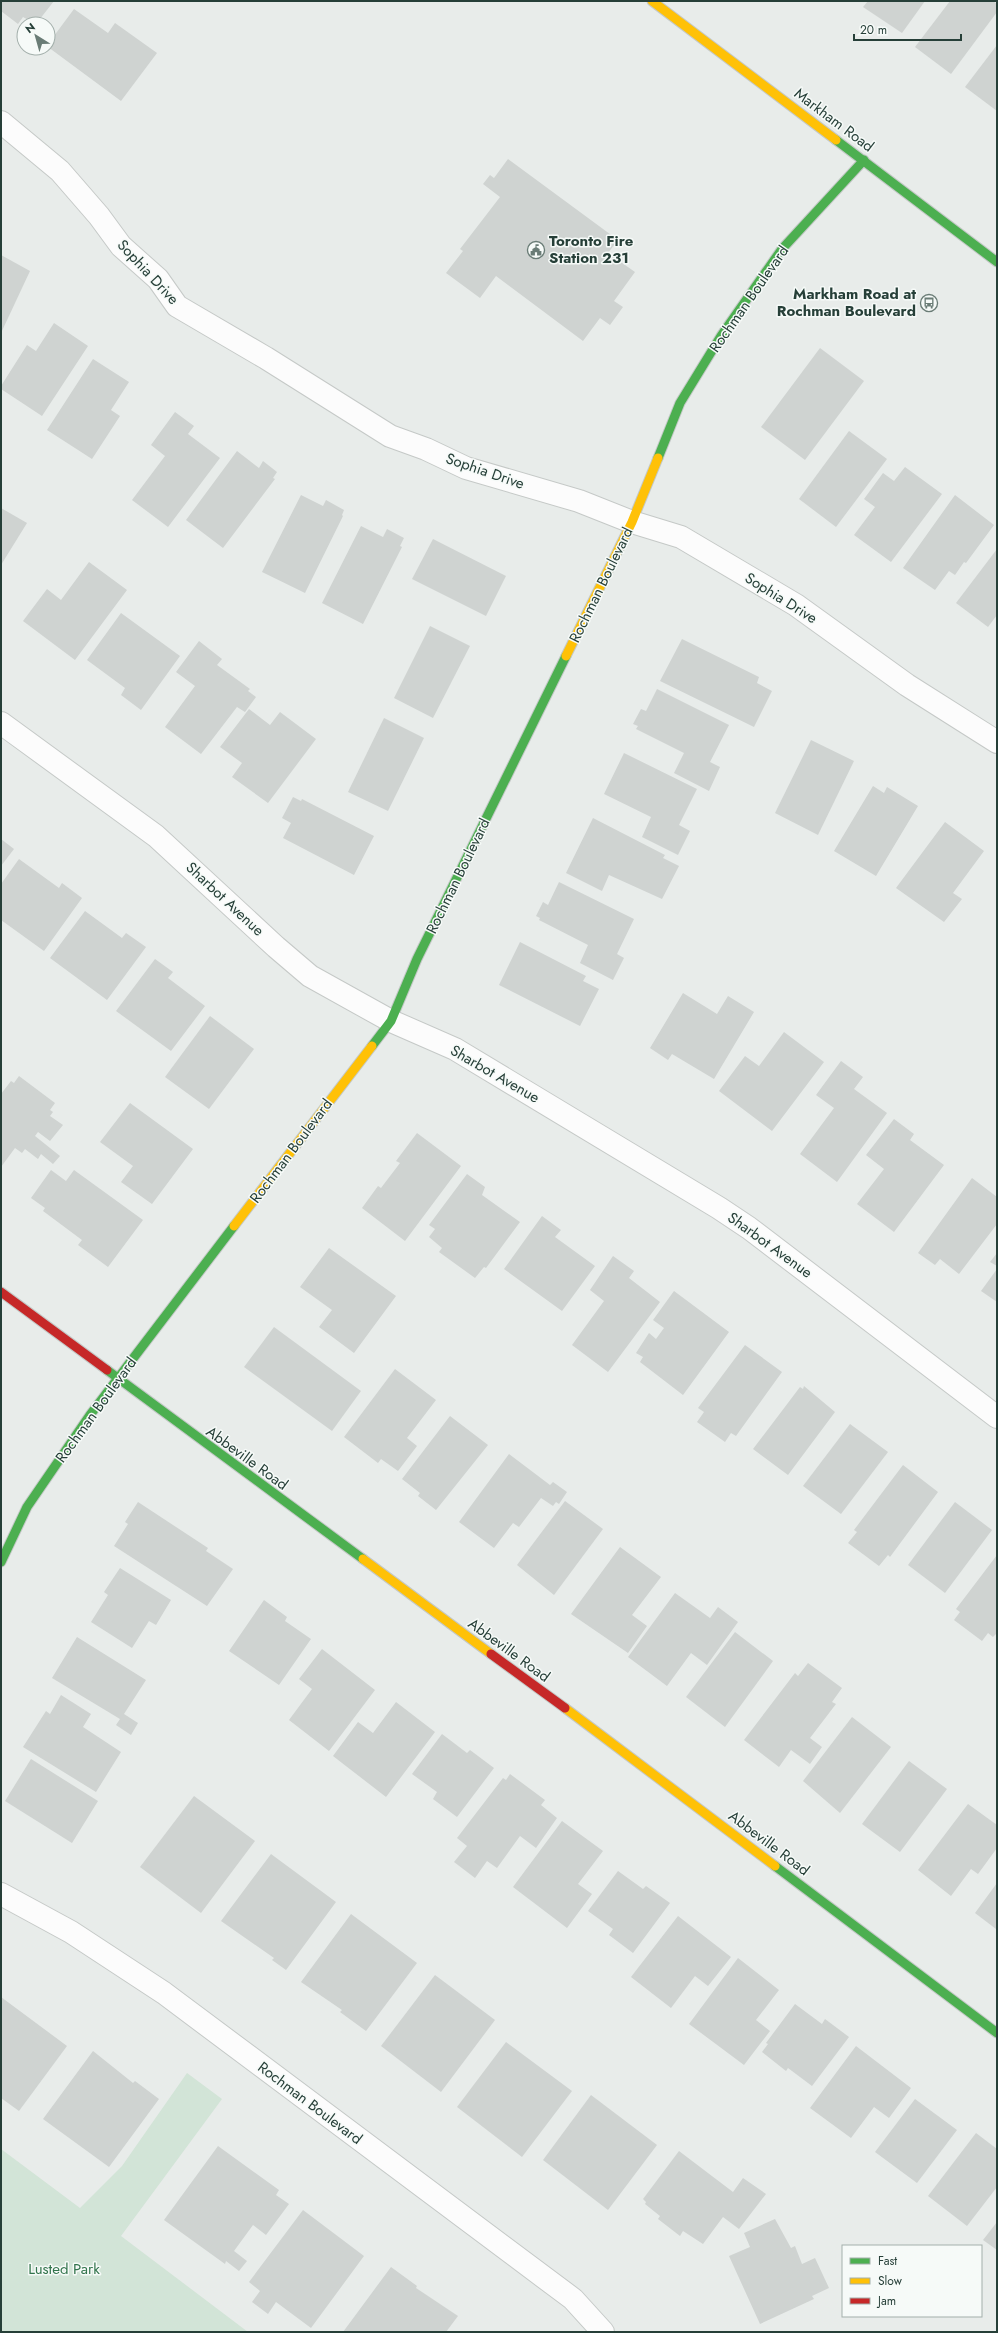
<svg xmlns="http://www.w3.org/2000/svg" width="998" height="2333" viewBox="0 0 998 2333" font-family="Jost,sans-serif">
  <rect width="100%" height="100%" fill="#e8ecea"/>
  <!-- green -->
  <polygon fill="#d2e4d7" points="187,2073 222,2099 121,2236 248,2332 1,2332 1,2149 80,2208 122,2166"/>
  <!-- building -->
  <g fill="#cfd3d1">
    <polygon points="1,1 54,1 36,24 23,17 18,24 1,11"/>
    <polygon points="868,1 925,1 902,33 863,7"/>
    <polygon points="950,1 993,1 997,4 997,12 951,74 915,47"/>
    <polygon points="74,9 108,33 115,23 157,53 121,101 48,47 48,44"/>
    <polygon points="997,45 997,111 965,87"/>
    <polygon points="508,159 618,240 608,253 635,272 614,301 623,307 610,325 600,318 583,341 496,276 480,298 446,273 463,251 460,249 500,197 483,184 490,175 494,178"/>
    <polygon points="1,255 30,271 1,333"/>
    <polygon points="54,323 88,346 42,416 1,389 1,386 27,345 36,351"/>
    <polygon points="820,348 864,381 805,460 761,427"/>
    <polygon points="93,359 129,382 111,410 120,416 92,459 47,430"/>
    <polygon points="175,412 194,426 188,434 220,458 168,527 132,500 165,456 151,445"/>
    <polygon points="849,431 887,459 836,527 799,499"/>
    <polygon points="237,451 259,468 263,461 277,472 273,478 275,479 223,548 186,520"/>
    <polygon points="905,467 942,494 891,562 854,535 875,507 864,499 883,473 894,481"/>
    <polygon points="301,495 323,506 326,500 344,510 342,515 343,516 305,593 262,572"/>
    <polygon points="955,495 994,525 966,563 964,562 955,575 949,571 935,590 903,568"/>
    <polygon points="1,508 27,523 1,565"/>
    <polygon points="361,526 383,537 387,529 404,538 400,546 402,547 363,624 322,603"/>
    <polygon points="433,539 506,576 486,616 412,579"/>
    <polygon points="997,549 997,615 988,627 956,603"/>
    <polygon points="89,562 127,590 75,660 23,621 47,589 61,600"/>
    <polygon points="121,613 180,656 141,710 121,695 125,688 87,660"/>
    <polygon points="430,626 470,646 433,718 394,698"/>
    <polygon points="682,639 759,677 757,683 772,691 754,727 660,681"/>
    <polygon points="199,641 222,659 217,665 250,689 248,691 256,697 245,712 237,707 201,754 165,727 195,686 176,672"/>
    <polygon points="657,689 729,725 710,762 720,767 709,791 674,773 684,753 636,729 638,726 633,724 641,709 646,711"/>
    <polygon points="249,709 270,725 280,712 316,739 268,803 232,777 242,763 220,747"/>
    <polygon points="384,718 424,738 388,811 348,792"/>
    <polygon points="811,740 854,761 818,835 775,813"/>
    <polygon points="624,753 697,789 679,825 690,831 678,855 642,837 651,817 604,794"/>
    <polygon points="873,786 884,793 887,787 918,806 876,876 834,851"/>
    <polygon points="293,797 301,801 302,799 374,836 354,875 283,838 291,823 282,818"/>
    <polygon points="593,818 665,855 663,858 679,866 662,899 609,875 602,891 566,873"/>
    <polygon points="945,822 984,851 953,893 962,899 944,922 896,888"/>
    <polygon points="1,839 14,849 1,866"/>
    <polygon points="19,859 59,888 62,883 82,898 44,951 1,920 1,884"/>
    <polygon points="559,882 634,919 617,954 624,958 613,980 580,963 588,945 539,920 540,918 536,916 543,902 548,905"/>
    <polygon points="85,911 122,938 126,933 146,947 107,1000 50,958"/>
    <polygon points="520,942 586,976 583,981 599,989 580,1026 499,985"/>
    <polygon points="155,959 173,972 168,978 205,1006 171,1051 116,1011"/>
    <polygon points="683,993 717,1014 728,996 754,1012 714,1079 672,1054 668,1060 650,1048"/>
    <polygon points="210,1016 254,1049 209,1109 165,1077"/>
    <polygon points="784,1032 824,1062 772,1131 719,1091 745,1056 759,1066"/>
    <polygon points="841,1061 863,1077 854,1089 887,1113 837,1182 800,1154 834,1108 816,1095"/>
    <polygon points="19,1076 55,1103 50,1110 53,1112 50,1116 63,1125 50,1141 38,1132 35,1136 60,1156 53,1164 41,1154 38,1159 25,1149 22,1153 15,1148 1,1167 1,1094 11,1081 14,1083"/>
    <polygon points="130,1103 193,1149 152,1204 121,1182 133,1166 100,1142"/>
    <polygon points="894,1119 914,1134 910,1140 944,1165 894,1232 857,1204 884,1169 866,1155"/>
    <polygon points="417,1133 461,1166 405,1241 362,1208 378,1186 381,1188 400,1163 396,1161"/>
    <polygon points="51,1170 66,1181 74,1170 143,1220 108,1267 78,1245 82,1240 43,1211 45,1208 31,1198"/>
    <polygon points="467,1174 485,1187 482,1195 520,1222 486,1268 484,1267 475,1278 439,1252 442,1248 429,1237 435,1229 429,1225"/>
    <polygon points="972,1178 997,1197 997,1224 959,1274 940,1259 935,1265 918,1253"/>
    <polygon points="542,1216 561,1230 555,1237 595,1266 562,1311 504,1269"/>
    <polygon points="329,1248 396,1296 354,1353 319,1327 332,1310 300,1287"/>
    <polygon points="997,1253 997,1266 990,1262"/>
    <polygon points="613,1256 634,1271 629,1278 660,1302 608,1372 572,1345 604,1301 590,1290"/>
    <polygon points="997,1269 997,1302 981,1291"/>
    <polygon points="674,1291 729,1332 683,1395 640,1362 643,1357 636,1353 649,1333 656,1339 664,1328 653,1320"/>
    <polygon points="274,1327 361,1391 332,1431 244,1367"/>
    <polygon points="745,1345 782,1372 736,1436 731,1433 725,1442 697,1422 704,1412 698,1408"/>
    <polygon points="395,1369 436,1400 407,1438 417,1446 398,1471 381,1459 378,1463 344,1437"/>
    <polygon points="804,1386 835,1412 788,1475 753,1449 800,1387 803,1389"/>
    <polygon points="450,1416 488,1445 436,1510 418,1496 420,1493 402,1479"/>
    <polygon points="850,1424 888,1452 841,1514 803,1486"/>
    <polygon points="509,1454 550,1485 553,1482 567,1492 559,1504 556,1502 553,1506 541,1498 519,1527 513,1523 494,1548 459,1522"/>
    <polygon points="903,1465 938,1492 890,1557 888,1555 879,1566 848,1543 857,1532 854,1530"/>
    <polygon points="565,1501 603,1529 554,1595 517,1565"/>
    <polygon points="138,1502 208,1548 206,1551 233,1569 207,1606 114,1546 128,1524 125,1522"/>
    <polygon points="955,1502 992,1530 945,1593 908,1565"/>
    <polygon points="620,1547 661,1577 632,1615 647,1626 628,1653 571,1614"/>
    <polygon points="997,1555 997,1633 993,1637 988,1633 982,1641 954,1620 960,1612 956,1609"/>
    <polygon points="120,1568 171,1600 156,1625 149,1621 132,1648 91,1622 108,1595 104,1592"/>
    <polygon points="675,1593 710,1618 718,1607 738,1622 707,1665 691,1653 667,1686 628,1657"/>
    <polygon points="264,1600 287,1617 285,1621 311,1639 279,1685 229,1651"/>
    <polygon points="735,1632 773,1661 725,1727 686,1697"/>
    <polygon points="77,1637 146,1680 124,1714 138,1723 131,1735 116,1725 120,1719 52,1678"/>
    <polygon points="322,1649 375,1690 329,1751 289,1720 312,1689 299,1679"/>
    <polygon points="808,1663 842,1688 832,1702 836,1704 810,1738 822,1747 810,1764 791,1750 779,1767 744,1740 795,1673 798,1676"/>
    <polygon points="61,1695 91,1714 83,1727 121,1752 96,1792 23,1747 46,1711 50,1714"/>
    <polygon points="396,1702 435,1732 386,1797 333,1756 358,1722 373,1733"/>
    <polygon points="852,1717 891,1747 840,1813 803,1781"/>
    <polygon points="442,1734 467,1753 470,1750 494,1768 457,1817 433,1799 437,1792 412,1774"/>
    <polygon points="31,1759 98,1801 72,1843 5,1801"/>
    <polygon points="909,1761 947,1789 900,1852 862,1824"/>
    <polygon points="510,1774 545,1800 541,1805 557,1818 536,1848 520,1836 497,1868 487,1861 475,1878 454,1862 467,1846 457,1838 503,1778 506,1780"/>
    <polygon points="194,1796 255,1841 201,1913 140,1867"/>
    <polygon points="968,1804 997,1825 997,1848 978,1874 971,1869 951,1896 918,1870"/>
    <polygon points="562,1821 603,1851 578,1884 592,1894 567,1928 513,1887"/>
    <polygon points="271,1854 336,1902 286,1970 272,1960 274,1958 221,1921"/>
    <polygon points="618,1871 643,1889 646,1886 670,1903 633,1953 609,1935 613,1929 588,1911"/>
    <polygon points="997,1883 997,1932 996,1929 975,1913"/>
    <polygon points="351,1914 417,1963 366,2031 340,2012 342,2010 301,1982"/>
    <polygon points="678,1916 731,1957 708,1986 695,1976 671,2008 631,1977"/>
    <polygon points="738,1958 779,1990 756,2020 770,2031 744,2065 689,2024"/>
    <polygon points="435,1975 495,2020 441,2092 381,2046"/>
    <polygon points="1,1997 67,2046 19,2111 1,2098"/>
    <polygon points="795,2004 822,2024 825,2019 849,2037 812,2086 788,2068 786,2071 762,2052 768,2044 766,2043"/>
    <polygon points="506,2042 572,2091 522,2157 457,2107"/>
    <polygon points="856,2046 911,2088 889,2118 874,2107 851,2138 810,2108"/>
    <polygon points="93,2051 133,2083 135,2081 159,2099 109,2167 43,2119"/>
    <polygon points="591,2095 657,2145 608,2210 543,2160"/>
    <polygon points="915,2099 957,2130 917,2183 875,2152"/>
    <polygon points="976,2133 997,2149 997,2187 967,2226 928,2196"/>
    <polygon points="218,2146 279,2190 276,2195 289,2204 266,2235 253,2225 234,2251 247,2261 239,2271 226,2261 225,2264 164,2220"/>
    <polygon points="679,2151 733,2192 743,2178 766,2194 739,2229 723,2217 703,2244 683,2231 680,2236 658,2219 660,2216 645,2204 646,2202 643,2199"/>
    <polygon points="303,2210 364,2256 311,2328 276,2302 268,2314 252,2302 260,2291 249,2282"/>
    <polygon points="775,2219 791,2248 795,2246 802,2264 815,2258 829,2288 812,2296 814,2299 760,2324 729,2256 750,2247 744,2233"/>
    <polygon points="997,2222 997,2250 983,2240"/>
    <polygon points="391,2267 417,2286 416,2288 458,2316 446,2332 343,2332"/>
  </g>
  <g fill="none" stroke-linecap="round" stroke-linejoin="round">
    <!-- street casing -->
    <g stroke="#c5c9c7" stroke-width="24">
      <g id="street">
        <polyline points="1,122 60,171 99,216 121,246 158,279 177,306 266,358 390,436 426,449 466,468 579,501 632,522 681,537 796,605 907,685 997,742"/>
        <polyline points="1,723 156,836 276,947 310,976 391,1021 455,1049 719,1208 749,1228 997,1417"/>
        <polyline points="1,1894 71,1932 164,1993 573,2299 603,2332"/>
      </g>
    </g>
    <!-- fast casing -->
    <g stroke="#c4c9c7" stroke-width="11">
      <g id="fast">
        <polyline points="836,140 997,262"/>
        <polyline points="658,458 680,403 721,336 782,249 864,160"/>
        <polyline points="372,1046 391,1021 417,959 566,656"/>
        <polyline points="107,1370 363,1559"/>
        <polyline points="1,1562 27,1507 90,1415 234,1226"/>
        <polyline points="775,1866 997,2033"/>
      </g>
    </g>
    <!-- slow casing -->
    <g stroke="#c4c9c7" stroke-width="11">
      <g id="slow">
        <polyline points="652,1 836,140"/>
        <polyline points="566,656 632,522 658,458"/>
        <polyline points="234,1226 372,1046"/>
        <polyline points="363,1559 491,1654"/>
        <polyline points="565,1708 775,1866"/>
      </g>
    </g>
    <!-- jam casing -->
    <g stroke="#c4c9c7" stroke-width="11">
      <g id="jam">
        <polyline points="1,1292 107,1370"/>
        <polyline points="491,1654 565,1708"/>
      </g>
    </g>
    <!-- street -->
    <use href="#street" stroke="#fcfcfc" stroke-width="22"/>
    <!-- fast -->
    <use href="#fast" stroke="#4caf50" stroke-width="9"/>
    <!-- slow -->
    <use href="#slow" stroke="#ffc107" stroke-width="9"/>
    <!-- jam -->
    <use href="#jam" stroke="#c62828" stroke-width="9"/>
  </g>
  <!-- icons -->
  <defs>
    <g id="civic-ring" transform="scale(0.9)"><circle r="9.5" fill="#f6faf8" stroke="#6a7c76" stroke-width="1.5"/><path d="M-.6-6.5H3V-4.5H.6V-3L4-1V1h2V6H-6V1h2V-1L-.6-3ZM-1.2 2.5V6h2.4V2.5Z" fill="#6a7c76"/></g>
    <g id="bus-ring" transform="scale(0.9)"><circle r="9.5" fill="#f6faf8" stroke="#6a7c76" stroke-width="1.5"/><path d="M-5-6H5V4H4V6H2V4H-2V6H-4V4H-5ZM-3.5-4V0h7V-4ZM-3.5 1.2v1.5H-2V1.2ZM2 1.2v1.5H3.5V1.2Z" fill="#6a7c76"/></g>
  </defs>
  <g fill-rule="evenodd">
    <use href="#civic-ring" x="536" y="250"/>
    <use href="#bus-ring" x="929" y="303"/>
  </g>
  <g text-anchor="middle" stroke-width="3" stroke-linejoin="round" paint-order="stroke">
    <!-- street labels -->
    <g font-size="15" fill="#263f38" stroke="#f6faf8">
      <text transform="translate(834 120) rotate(37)" y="5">Markham Road</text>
      <text transform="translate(148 272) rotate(47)" y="5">Sophia Drive</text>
      <text transform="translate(749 299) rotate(-55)" y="5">Rochman Boulevard</text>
      <text transform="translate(485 471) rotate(19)" y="5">Sophia Drive</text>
      <text transform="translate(601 585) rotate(-64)" y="5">Rochman Boulevard</text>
      <text transform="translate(781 598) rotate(32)" y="5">Sophia Drive</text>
      <text transform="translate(458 876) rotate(-64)" y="5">Rochman Boulevard</text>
      <text transform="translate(225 899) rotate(43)" y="5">Sharbot Avenue</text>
      <text transform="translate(495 1074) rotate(30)" y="5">Sharbot Avenue</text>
      <text transform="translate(291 1151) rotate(-53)" y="5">Rochman Boulevard</text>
      <text transform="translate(770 1245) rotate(36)" y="5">Sharbot Avenue</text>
      <text transform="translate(96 1410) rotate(-54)" y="5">Rochman Boulevard</text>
      <text transform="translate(247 1458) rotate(36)" y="5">Abbeville Road</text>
      <text transform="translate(509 1650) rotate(36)" y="5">Abbeville Road</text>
      <text transform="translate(769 1843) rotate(37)" y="5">Abbeville Road</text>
      <text transform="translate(310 2103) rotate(37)" y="5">Rochman Boulevard</text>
    </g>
    <!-- poi labels -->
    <g font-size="15" font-weight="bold" fill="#263f38" stroke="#f6faf8" text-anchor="start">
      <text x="549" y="246">Toronto Fire<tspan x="549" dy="17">Station 231</tspan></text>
      <text x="916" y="299" text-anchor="end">Markham Road at<tspan x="916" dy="17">Rochman Boulevard</tspan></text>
    </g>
    <!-- park labels -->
    <g font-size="15" fill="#32744c" stroke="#f6faf8">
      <text x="64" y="2274">Lusted Park</text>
    </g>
  </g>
  <!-- border -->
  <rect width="998" height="2333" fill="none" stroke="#263f38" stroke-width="4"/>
  <!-- legend -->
  <rect x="842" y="2245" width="140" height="72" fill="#f6faf8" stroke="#a3afab"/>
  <rect x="850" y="2258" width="20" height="6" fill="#4caf50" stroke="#a3afab"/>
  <text x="878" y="2265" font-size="12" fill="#263f38">Fast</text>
  <rect x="850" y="2278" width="20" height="6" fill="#ffc107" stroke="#a3afab"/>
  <text x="878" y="2285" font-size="12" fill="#263f38">Slow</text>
  <rect x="850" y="2298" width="20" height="6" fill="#c62828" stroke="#a3afab"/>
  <text x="878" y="2305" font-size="12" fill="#263f38">Jam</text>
  <!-- north arrow -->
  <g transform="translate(36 36) rotate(323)"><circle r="19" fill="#f6faf8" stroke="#a3afab"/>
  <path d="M0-3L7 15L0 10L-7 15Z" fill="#6a7c76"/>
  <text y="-6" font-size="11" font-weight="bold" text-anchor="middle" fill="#263f38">N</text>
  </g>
  <!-- scale -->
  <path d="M854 34v6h107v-6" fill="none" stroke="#263f38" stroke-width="2"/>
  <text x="860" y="34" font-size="12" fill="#263f38" stroke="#f6faf8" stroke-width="3" paint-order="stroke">20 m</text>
</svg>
